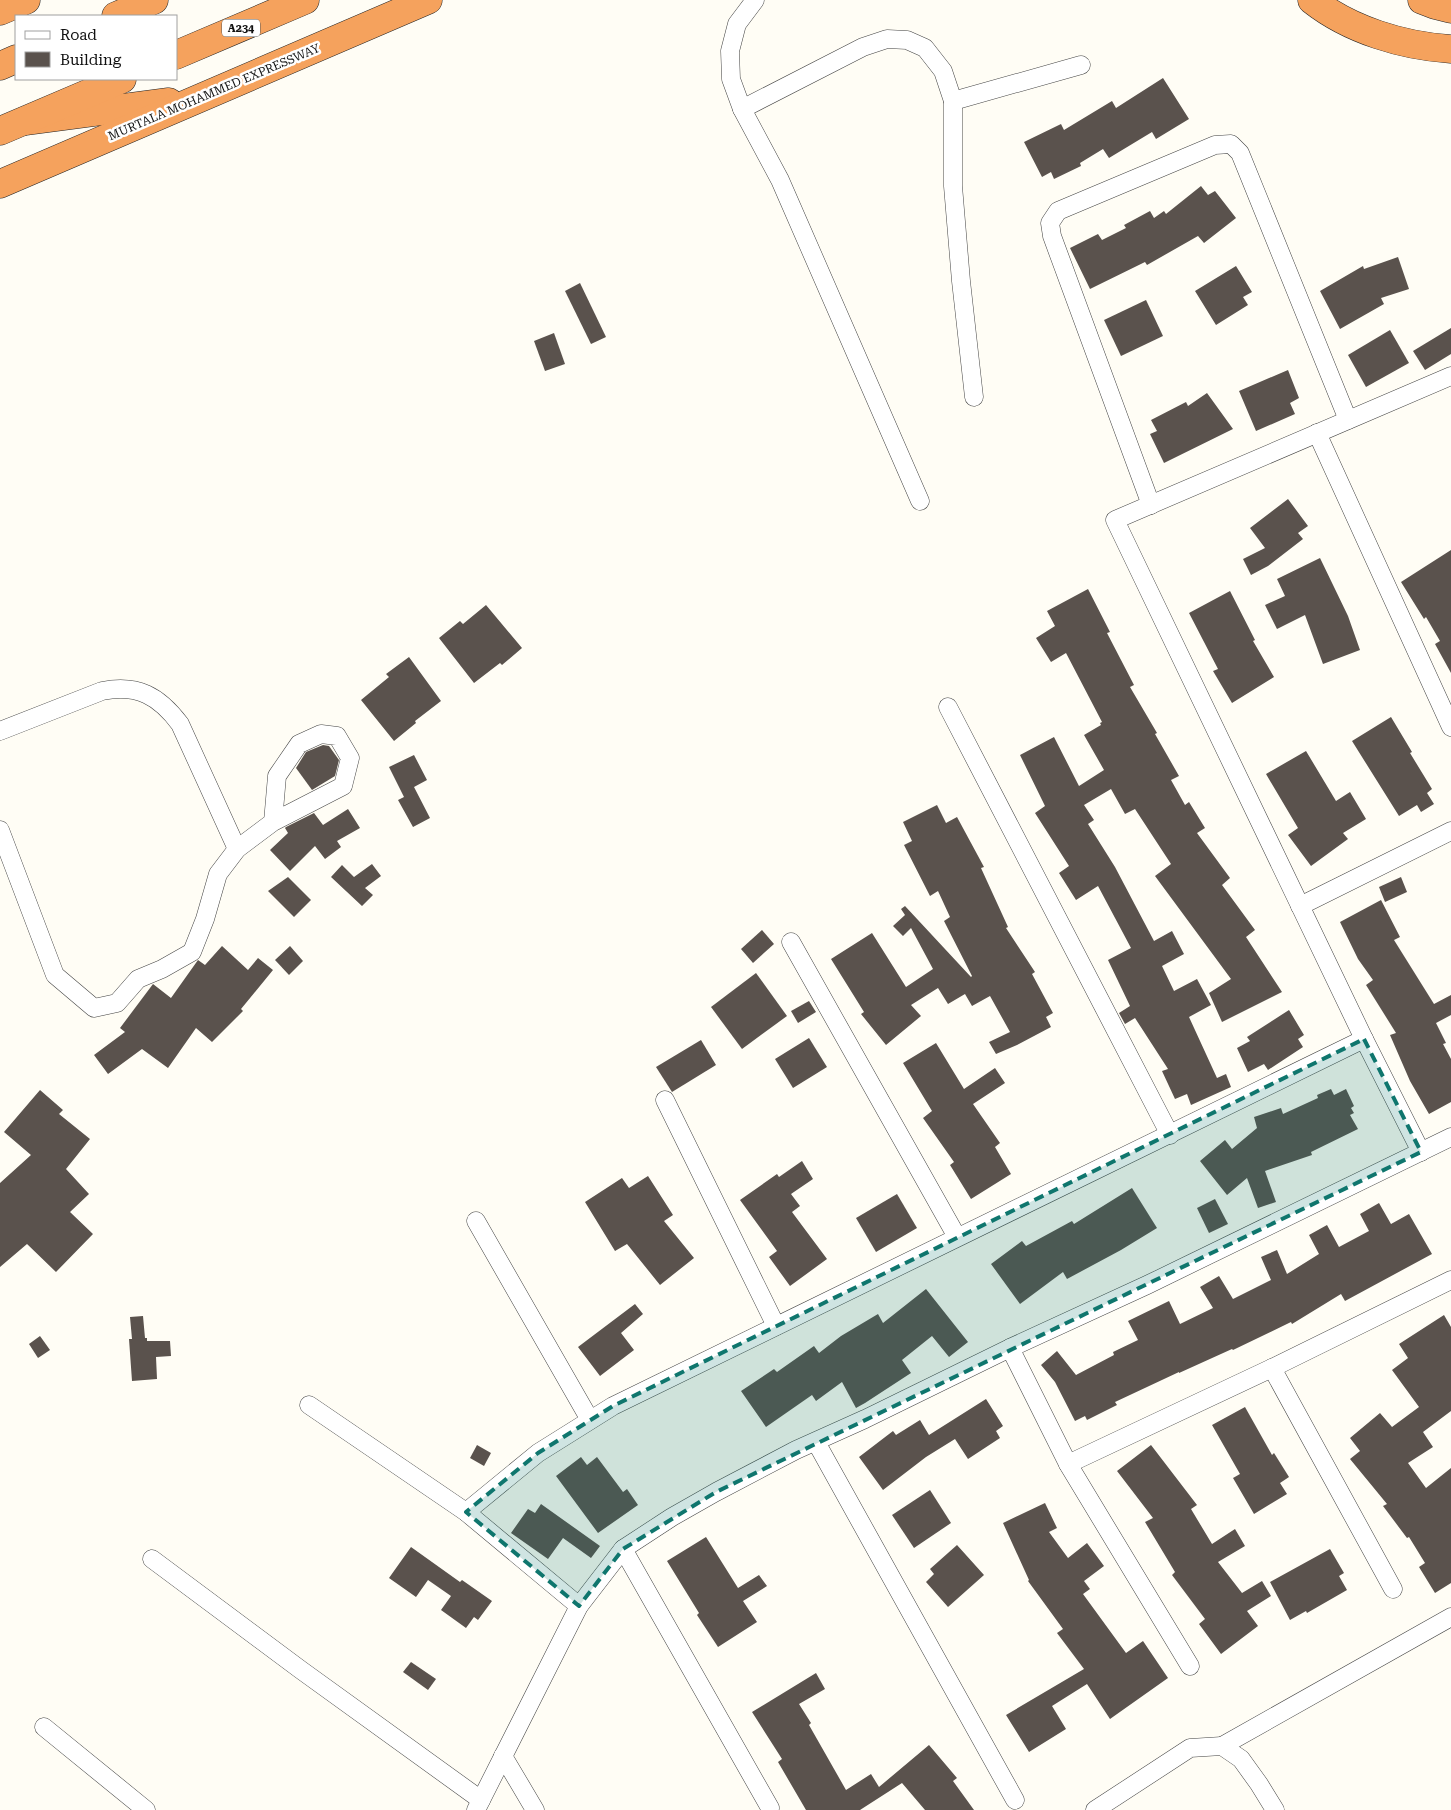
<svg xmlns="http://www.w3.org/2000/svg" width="1451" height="1810" viewBox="0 0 1451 1810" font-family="'Roboto Serif',serif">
  <rect width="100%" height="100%" fill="#fffdf5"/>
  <!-- building -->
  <g fill="#5a524d">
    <polygon points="1163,78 1189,119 1156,139 1152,132 1109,158 1103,149 1080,163 1081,166 1054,179 1051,172 1042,177 1024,142 1061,124 1064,130 1112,101 1116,108"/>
    <polygon points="1201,186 1208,195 1215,191 1236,218 1204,243 1198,236 1147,265 1145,262 1090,289 1070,248 1098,234 1102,240 1126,228 1124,225 1150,211 1154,218 1164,211 1166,214"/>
    <polygon points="1398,257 1409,289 1381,298 1384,304 1340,329 1320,291 1363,266 1364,269"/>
    <polygon points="1236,266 1252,292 1243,297 1248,305 1216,325 1195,291"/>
    <polygon points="580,283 606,337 591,344 565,291"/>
    <polygon points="1146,300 1163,336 1121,356 1104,320"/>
    <polygon points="1451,328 1451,354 1425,370 1413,351"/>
    <polygon points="1390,330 1409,363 1366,387 1348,355"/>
    <polygon points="554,333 565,364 545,371 534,341"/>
    <polygon points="1288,370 1299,398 1290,403 1295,414 1256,431 1239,391"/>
    <polygon points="1207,393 1233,429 1164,463 1150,434 1157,431 1151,420 1186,402 1188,406"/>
    <polygon points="1288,499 1308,526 1298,533 1303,539 1268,566 1251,575 1243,559 1265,548 1250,528"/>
    <polygon points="1451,550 1451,673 1435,644 1440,641 1426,617 1424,619 1401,582"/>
    <polygon points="1320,558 1348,616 1360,650 1323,664 1305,615 1277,629 1265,605 1285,596 1277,579"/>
    <polygon points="1088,589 1110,632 1107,633 1134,685 1130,687 1157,733 1155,734 1179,776 1171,780 1185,805 1189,802 1205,828 1197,833 1230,878 1222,885 1255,930 1246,937 1282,992 1222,1022 1209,993 1231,979 1155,876 1171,864 1135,809 1125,814 1111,789 1084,805 1094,820 1088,824 1115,867 1154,941 1172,931 1184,954 1162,966 1174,991 1197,979 1211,1005 1189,1017 1217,1078 1226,1074 1231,1087 1191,1105 1187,1094 1175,1099 1162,1071 1168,1069 1135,1018 1125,1024 1119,1013 1130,1006 1108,960 1131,948 1098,886 1076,900 1059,873 1069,866 1035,813 1045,806 1020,755 1054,737 1079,786 1104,770 1084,735 1101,725 1100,723 1102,722 1066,653 1051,662 1036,638 1055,626 1047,611"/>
    <polygon points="1230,591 1255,640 1253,641 1274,677 1232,703 1213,671 1218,669 1189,613"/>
    <polygon points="486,605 522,648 502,665 500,663 474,683 439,638 460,621 463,624"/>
    <polygon points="409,657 441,701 415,721 416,723 394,741 361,700 389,677 386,674"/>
    <polygon points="1391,717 1412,752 1410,753 1432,789 1427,793 1434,804 1421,812 1417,805 1399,816 1352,741"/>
    <polygon points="323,745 329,746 339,760 335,776 312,790 296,768 306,752"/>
    <polygon points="1306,751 1336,801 1350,792 1366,819 1343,833 1348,839 1311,866 1288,835 1298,828 1266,774"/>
    <polygon points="414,755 427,780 414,787 430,818 413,827 398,800 404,797 389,767"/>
    <polygon points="937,805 946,823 957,817 984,867 981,868 1008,927 1006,928 1035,972 1032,974 1053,1013 1046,1017 1051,1027 1017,1045 996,1054 989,1042 1010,1032 990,996 972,1006 965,994 948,1004 938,988 911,1005 921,1016 886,1045 861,1014 864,1012 831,959 872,933 906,987 933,969 911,928 903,936 893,926 905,915 901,909 905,906 971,977 972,976 944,921 950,917 938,891 930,896 904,845 912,841 903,822"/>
    <polygon points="348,809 360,828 337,841 341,847 325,859 315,846 290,871 270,850 288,833 285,828 286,827 314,813 323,825"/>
    <polygon points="372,864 381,876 365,888 373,895 362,906 331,877 342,865 354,877"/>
    <polygon points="288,877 311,900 294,917 268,891"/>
    <polygon points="1401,877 1407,892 1385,902 1379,887"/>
    <polygon points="1381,900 1400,937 1394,940 1434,1004 1451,995 1451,1015 1436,1023 1446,1043 1443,1044 1451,1059 1451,1102 1429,1114 1410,1081 1390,1035 1396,1033 1366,985 1373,980 1358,959 1340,922"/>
    <polygon points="762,930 774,944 753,963 741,949"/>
    <polygon points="222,946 248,970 258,958 273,970 241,1009 243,1011 212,1042 196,1028 168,1068 142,1049 108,1074 94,1055 125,1032 120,1028 153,984 171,998 198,960 205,965"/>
    <polygon points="290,946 303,961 289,975 275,960"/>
    <polygon points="756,973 787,1016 742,1049 711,1007"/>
    <polygon points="809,1001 816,1012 798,1023 791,1011"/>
    <polygon points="1289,1010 1304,1035 1298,1039 1303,1047 1268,1070 1264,1064 1248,1072 1237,1048 1250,1041 1247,1037"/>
    <polygon points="809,1038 827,1067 793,1088 775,1059"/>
    <polygon points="701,1040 716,1065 672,1092 656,1067"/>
    <polygon points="936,1043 964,1089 995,1068 1005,1083 973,1104 1000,1143 995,1147 1011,1174 971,1199 950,1165 954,1162 923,1118 932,1111 903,1063"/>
    <polygon points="1331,1089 1334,1095 1346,1089 1354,1106 1351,1108 1354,1113 1350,1115 1358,1129 1311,1152 1312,1155 1265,1171 1276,1202 1258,1208 1247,1178 1227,1195 1200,1161 1225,1140 1232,1149 1257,1128 1254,1117 1281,1108 1283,1114 1318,1098 1317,1095"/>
    <polygon points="40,1090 63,1110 59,1114 90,1139 66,1169 89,1194 70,1212 93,1234 56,1272 27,1244 0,1267 0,1183 31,1155 4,1132"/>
    <polygon points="802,1161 813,1179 791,1194 800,1206 792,1212 827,1259 790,1286 769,1257 777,1251 740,1200 777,1174 779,1177"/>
    <polygon points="648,1176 673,1215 664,1221 694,1258 660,1285 627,1244 615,1251 585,1202 622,1178 629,1188"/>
    <polygon points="1132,1188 1157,1228 1121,1250 1067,1279 1063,1272 1020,1304 991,1264 1022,1241 1026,1246 1072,1221 1074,1224"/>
    <polygon points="897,1194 917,1228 876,1252 856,1218"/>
    <polygon points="1215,1199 1228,1224 1209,1233 1197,1208"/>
    <polygon points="1379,1203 1391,1224 1409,1214 1432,1254 1345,1301 1341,1294 1292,1324 1291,1322 1233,1350 1232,1349 1179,1373 1179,1372 1115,1402 1117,1405 1087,1420 1085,1416 1075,1421 1055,1382 1041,1365 1057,1351 1076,1375 1114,1355 1113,1352 1138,1340 1128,1321 1169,1301 1180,1324 1213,1308 1200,1287 1219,1276 1233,1299 1271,1280 1261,1257 1277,1250 1287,1274 1319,1254 1309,1235 1327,1225 1339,1247 1369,1231 1360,1214"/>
    <polygon points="926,1289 968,1342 949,1357 932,1336 902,1360 911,1373 865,1403 856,1408 842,1382 816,1401 812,1395 766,1427 741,1391 774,1369 777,1372 814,1346 819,1353 841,1336 878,1314 883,1323"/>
    <polygon points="635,1304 643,1314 621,1333 634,1350 600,1376 578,1347"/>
    <polygon points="1444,1315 1451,1327 1451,1411 1423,1432 1433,1447 1408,1463 1426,1488 1451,1468 1451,1583 1435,1593 1419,1567 1425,1563 1409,1537 1407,1538 1383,1506 1387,1504 1350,1459 1360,1451 1350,1438 1380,1413 1392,1427 1419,1407 1392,1370 1408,1358 1399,1344"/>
    <polygon points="143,1316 145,1338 147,1338 147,1341 170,1341 171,1356 156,1357 157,1379 132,1381 129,1339 132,1339 130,1317"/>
    <polygon points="40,1336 50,1350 38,1358 29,1344"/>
    <polygon points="986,1399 1003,1426 996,1431 1000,1438 968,1459 955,1439 926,1457 883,1490 859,1457 893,1431 896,1435 920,1420 929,1435"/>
    <polygon points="1245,1407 1272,1455 1274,1453 1289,1477 1280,1483 1287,1494 1254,1514 1233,1478 1240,1474 1212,1425"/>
    <polygon points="477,1445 491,1453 484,1466 470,1458"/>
    <polygon points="1151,1445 1197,1505 1191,1509 1212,1544 1235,1529 1245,1546 1218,1562 1242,1593 1262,1581 1271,1596 1247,1611 1258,1626 1221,1654 1199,1624 1205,1619 1172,1575 1175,1572 1145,1522 1153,1518 1117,1471"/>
    <polygon points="581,1457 587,1465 597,1457 623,1492 627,1489 638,1505 598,1533 556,1476"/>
    <polygon points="930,1490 951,1523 914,1548 892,1515"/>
    <polygon points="1045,1503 1057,1528 1049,1532 1068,1558 1087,1543 1104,1566 1084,1581 1090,1589 1083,1594 1126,1653 1143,1641 1168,1678 1110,1719 1087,1684 1052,1706 1066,1729 1029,1752 1006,1715 1084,1669 1057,1633 1063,1629 1028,1581 1029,1580 1003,1523"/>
    <polygon points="541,1504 600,1546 591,1558 563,1538 548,1559 511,1533 528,1509 535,1513"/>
    <polygon points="706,1537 738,1588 759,1575 767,1586 743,1601 757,1622 718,1647 697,1615 699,1613 667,1561"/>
    <polygon points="957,1545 984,1575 948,1607 926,1582 934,1574 930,1569"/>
    <polygon points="411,1547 460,1582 462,1580 492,1601 478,1620 474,1617 466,1628 441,1610 451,1596 428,1580 416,1597 389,1578"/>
    <polygon points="1330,1549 1344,1573 1339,1576 1347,1590 1307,1613 1306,1611 1290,1620 1270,1582"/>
    <polygon points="411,1662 436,1679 428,1690 403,1672"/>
    <polygon points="816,1673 825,1689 799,1704 811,1723 809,1725 846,1790 871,1774 879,1787 929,1745 957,1778 953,1781 974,1810 925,1810 902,1783 860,1810 806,1810 778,1762 782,1759 752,1712"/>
  </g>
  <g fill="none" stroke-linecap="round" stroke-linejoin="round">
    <!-- street casing -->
    <g stroke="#444" stroke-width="19">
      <g id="street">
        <polyline points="755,0 737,24 730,51 731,79 742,109 780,180 920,501"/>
        <polyline points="953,101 1081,65"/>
        <polyline points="742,109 863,47 887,39 907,40 925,48 943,71 953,101 953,186 961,281 974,397"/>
        <polyline points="1317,433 1451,727"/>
        <polyline points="1151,505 1052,236 1050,223 1058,211 1215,145 1231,144 1240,153 1348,420"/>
        <polyline points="948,707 1170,1135"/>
        <path d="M0,731L102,691C138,684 159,696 180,724L237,849"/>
        <polyline points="0,830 55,975 94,1008 117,1003 138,979 162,969 192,952 205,919 218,874 237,849 273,822 343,786 350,758 337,736 321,734 299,744 277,776 273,822"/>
        <polyline points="1300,906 1451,831"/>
        <polyline points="791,942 957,1237"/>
        <polyline points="665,1100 776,1326"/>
        <polyline points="1421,1152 1364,1039 1115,520 1451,376"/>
        <polyline points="476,1221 590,1420"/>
        <polyline points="1010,1348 1068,1464 1190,1666"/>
        <polyline points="1272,1368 1393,1589"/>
        <polyline points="309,1405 466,1512 579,1606"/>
        <polyline points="816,1442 1015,1800"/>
        <polyline points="1068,1464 1272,1368 1451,1280"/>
        <polyline points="466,1512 538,1453 613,1406 1364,1039"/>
        <polyline points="623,1549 770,1808"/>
        <polyline points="152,1559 301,1670 481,1800"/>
        <polyline points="44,1727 146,1810"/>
        <polyline points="1222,1746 1451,1617"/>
        <polyline points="503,1756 535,1810"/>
        <polyline points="476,1810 579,1606 623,1549 672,1517 716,1492 796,1450 865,1419 1010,1348 1147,1285 1451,1137"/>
        <polyline points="1095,1810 1190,1748 1222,1746 1241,1759 1259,1784 1275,1810"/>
      </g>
    </g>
    <!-- highway casing -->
    <g stroke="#222" stroke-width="29">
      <g id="highway">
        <path d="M1312,0C1350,30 1403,46 1451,49"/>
        <polyline points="1422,0 1435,5 1451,9"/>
        <polyline points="0,11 26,0"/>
        <polyline points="116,16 154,0"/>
        <polyline points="176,55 305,0"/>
        <polyline points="0,66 16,59"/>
        <polyline points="25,121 169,102"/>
        <polyline points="0,131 122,79"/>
        <polyline points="0,184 428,0"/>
      </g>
    </g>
    <!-- street -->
    <use href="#street" stroke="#fff" stroke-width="18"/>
    <!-- highway -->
    <use href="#highway" stroke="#f5a25d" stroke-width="28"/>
  </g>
  <!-- marked area -->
  <path fill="#0f766e" fill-opacity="0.2" stroke="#0f766e" stroke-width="4" stroke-dasharray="10 6" stroke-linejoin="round" d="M1364,1039L1421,1152L716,1492L623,1549L579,1606L466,1512L538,1453L613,1406Z"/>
  <g text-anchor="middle" stroke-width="5" stroke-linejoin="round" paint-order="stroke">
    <!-- shield labels -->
    <rect fill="#fff" stroke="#585858" stroke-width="1" x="222" y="19.5" width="38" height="17" rx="4"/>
    <g font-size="11" font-weight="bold" fill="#111">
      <text x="241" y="32">A234</text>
    </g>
    <!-- street labels -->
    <g font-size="12" fill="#111" stroke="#fff">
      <text transform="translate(214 92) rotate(-23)" y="4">MURTALA MOHAMMED EXPRESSWAY</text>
    </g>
  </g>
  <!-- legend -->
  <rect x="15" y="15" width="162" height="65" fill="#ffffff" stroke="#a0a0a0"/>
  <rect x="25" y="31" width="25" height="8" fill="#ffffff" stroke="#a0a0a0"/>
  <text x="60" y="40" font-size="15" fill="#111111">Road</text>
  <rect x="25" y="52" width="25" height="15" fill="#5a524d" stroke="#a0a0a0"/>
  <text x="60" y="65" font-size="15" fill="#111111">Building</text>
</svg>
